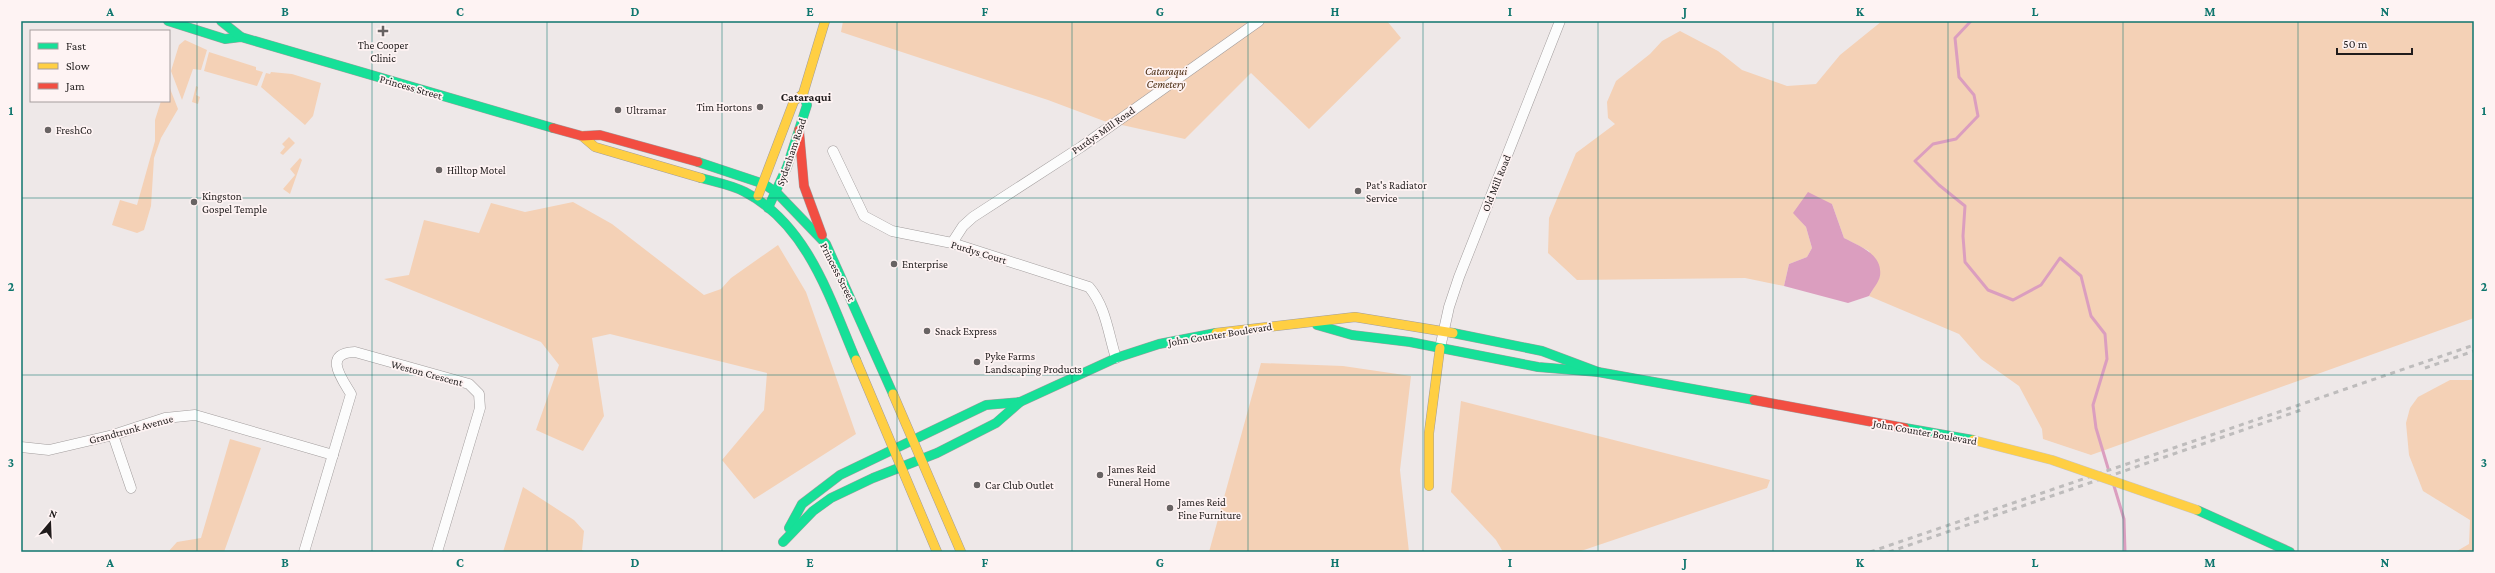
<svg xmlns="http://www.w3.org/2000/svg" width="2495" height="573" viewBox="0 0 2495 573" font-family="'Crimson Pro',serif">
  <rect width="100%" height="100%" fill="#eee8e8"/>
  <!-- green -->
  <g fill="#f4d1b6">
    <polygon points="843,21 1387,21 1401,38 1309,129 1251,73 1185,139 1104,121 1048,100 841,32"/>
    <polygon points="1882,21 2474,21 2474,318 2091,455 2043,439 2042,429 2019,386 1981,359 1959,334 1869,296 1880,276 1869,251 1844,238 1832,204 1794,213 1806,227 1812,248 1807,257 1789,264 1784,286 1745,278 1577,280 1548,253 1549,218 1576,153 1615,124 1608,118 1607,102 1616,81 1650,54 1662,41 1680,31 1718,51 1742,70 1787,86 1816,84 1840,55"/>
    <polygon points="185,40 207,50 201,70 193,69 182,100 171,71 179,45"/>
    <polygon points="209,52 256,67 256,70 263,72 257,86 204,71"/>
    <polygon points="271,72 292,74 321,83 313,116 305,125 261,87 266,73 270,74"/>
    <polygon points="169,86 178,109 161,138 154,158 151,206 144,230 137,233 112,225 120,200 137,205 155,141 155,120 161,101 169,101"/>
    <polygon points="196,86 198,87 196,95 200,97 198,104 192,102"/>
    <polygon points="289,137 295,143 283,155 280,153 285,147 282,144"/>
    <polygon points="300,158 302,160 290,194 283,189 295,175 290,169"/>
    <polygon points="573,202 612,224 704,295 721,289 731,278 778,245 806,292 856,434 754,499 722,460 764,410 767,373 610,334 592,338 604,416 583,451 536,430 559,365 541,342 384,279 409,275 424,220 479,233 491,203 525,212"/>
    <polygon points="1261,363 1343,366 1411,376 1400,470 1409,552 1209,552"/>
    <polygon points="2450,380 2474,380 2474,552 2457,551 2469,544 2470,520 2423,491 2409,455 2406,423 2410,408 2418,397"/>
    <polygon points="1461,401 1770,480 1767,488 1578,552 1503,552 1496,540 1451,492"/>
    <polygon points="230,439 261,448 224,552 168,552 177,542 201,538"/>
    <polygon points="523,487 574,520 584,531 582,550 586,552 503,552"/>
  </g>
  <!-- water -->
  <path fill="#db9ebf" d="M1808,192L1832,204L1844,238C1859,246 1883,254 1880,276C1879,282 1872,290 1869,296L1848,303L1784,286L1789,264L1807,257L1812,248L1806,227L1793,213Z"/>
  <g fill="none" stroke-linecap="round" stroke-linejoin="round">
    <!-- stream -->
    <g stroke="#db9ebf" stroke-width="3">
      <polyline points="1971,21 1955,38 1959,77 1974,95 1978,116 1956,139 1933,144 1915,161 1939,185 1965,206 1963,236 1965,262 1988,290 2013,300 2041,285 2060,258 2081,276 2091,316 2105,334 2107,359 2093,405 2096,428 2108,468"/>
      <polyline points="2114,486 2124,519 2125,552"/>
    </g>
    <!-- street casing -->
    <g stroke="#a29d9d" stroke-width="11">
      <g id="street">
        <path d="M833,151L864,216L892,231L952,243L1089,287C1106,307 1108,333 1116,358"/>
        <polyline points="952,243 963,226 973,217 1081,147 1259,21"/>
        <polyline points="1440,348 1449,307 1459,277 1560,21"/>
        <polyline points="113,435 131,488"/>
        <polyline points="21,447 49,450 113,435 165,418 195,415 333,455"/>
        <path d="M304,552L351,394C342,379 322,353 355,352L469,384L479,394L480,408L437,552"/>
      </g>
    </g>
    <!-- fast casing -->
    <g stroke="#a29d9d" stroke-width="10">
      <g id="fast">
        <polyline points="168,21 225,39 241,37 553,128"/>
        <polyline points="221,21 241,37"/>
        <polyline points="698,162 764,184 777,193 826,244 893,394"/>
        <path d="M701,178C715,182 732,185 745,192C808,225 830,299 856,360"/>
        <polyline points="768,208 787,167 807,105 803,94"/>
        <polyline points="1317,325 1352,335 1410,342 1538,367 1598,372 1754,400"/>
        <polyline points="1453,333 1542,351 1598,372"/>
        <polyline points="1905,428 1973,440"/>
        <polyline points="2197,510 2290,552"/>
        <polyline points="789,528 802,504 840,475 986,405 1020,402"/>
        <polyline points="783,542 813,511 831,498 873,478 937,453 996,423 1020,402 1116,358 1159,344 1216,333"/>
      </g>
    </g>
    <!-- slow casing -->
    <g stroke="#a29d9d" stroke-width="10">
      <g id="slow">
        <polyline points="582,136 595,147 701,178"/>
        <polyline points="758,196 794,101 803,94 825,21"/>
        <polyline points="1216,333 1355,317 1453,333"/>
        <polyline points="856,360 937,552"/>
        <polyline points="893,394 961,552"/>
        <polyline points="1429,486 1429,433 1440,348"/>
      </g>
    </g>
    <!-- jam casing -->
    <g stroke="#a29d9d" stroke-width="10">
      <g id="jam">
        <polyline points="553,128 582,136 600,135 698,162"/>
        <polyline points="799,130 804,186 822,235"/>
        <polyline points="1754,400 1905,428"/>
      </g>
    </g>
    <!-- street -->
    <use href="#street" stroke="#fcfcfc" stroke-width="10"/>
    <!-- fast -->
    <use href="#fast" stroke="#16e098" stroke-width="9"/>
    <!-- slow -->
    <use href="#slow" stroke="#ffcf43" stroke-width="9"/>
    <!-- jam -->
    <use href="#jam" stroke="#f24e42" stroke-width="9"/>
    <!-- rail -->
    <g stroke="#bebcbc" stroke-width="3" stroke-dasharray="5 5" stroke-linecap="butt">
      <polyline points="2425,368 2474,351"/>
      <polyline points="1870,552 2474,345"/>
      <polyline points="1889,552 2304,409"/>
    </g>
    <!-- slow-bridge casing -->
    <g stroke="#c8c5c5" stroke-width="10" stroke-linecap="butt">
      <polyline id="slow-bridge" points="1973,440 2052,460 2197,510"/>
    </g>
    <!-- slow-bridge -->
    <use href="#slow-bridge" stroke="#ffcf43" stroke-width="9"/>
  </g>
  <!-- grid -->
  <path fill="none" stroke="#0f766e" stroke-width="1" stroke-opacity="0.55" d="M197,21V552M372,21V552M547,21V552M722,21V552M897,21V552M1072,21V552M1248,21V552M1423,21V552M1598,21V552M1773,21V552M1948,21V552M2123,21V552M2298,21V552M21,198H2474M21,375H2474"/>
  <!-- markers -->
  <g fill="#686363" stroke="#fef3f3" stroke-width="1.5">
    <path d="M381 25h4v4h4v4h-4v4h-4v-4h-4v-4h4z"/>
    <circle cx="760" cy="107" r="4"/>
    <circle cx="618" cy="110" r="4"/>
    <circle cx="48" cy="130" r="4"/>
    <circle cx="439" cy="170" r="4"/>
    <circle cx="1358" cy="191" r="4"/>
    <circle cx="194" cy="202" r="4"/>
    <circle cx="894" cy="264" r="4"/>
    <circle cx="927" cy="331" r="4"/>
    <circle cx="977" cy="362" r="4"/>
    <circle cx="1100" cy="475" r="4"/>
    <circle cx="977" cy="485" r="4"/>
    <circle cx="1170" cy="508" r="4"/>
  </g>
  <g text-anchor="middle" stroke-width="3.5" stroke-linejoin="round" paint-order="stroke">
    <!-- poi labels -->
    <g font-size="11" fill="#201c1c" stroke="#fef3f3" text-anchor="start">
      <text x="383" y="49" text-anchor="middle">The Cooper<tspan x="383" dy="13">Clinic</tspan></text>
      <text x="752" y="111" text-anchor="end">Tim Hortons</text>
      <text x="626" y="114">Ultramar</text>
      <text x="56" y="134">FreshCo</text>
      <text x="447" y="174">Hilltop Motel</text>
      <text x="1366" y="189">Pat's Radiator<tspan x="1366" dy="13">Service</tspan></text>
      <text x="202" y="200">Kingston<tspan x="202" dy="13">Gospel Temple</tspan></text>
      <text x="902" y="268">Enterprise</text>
      <text x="935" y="335">Snack Express</text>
      <text x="985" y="360">Pyke Farms<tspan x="985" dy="13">Landscaping Products</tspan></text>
      <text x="1108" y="473">James Reid<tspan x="1108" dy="13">Funeral Home</tspan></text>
      <text x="985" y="489">Car Club Outlet</text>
      <text x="1178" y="506">James Reid<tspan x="1178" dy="13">Fine Furniture</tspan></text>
    </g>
    <!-- park labels -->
    <g font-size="11" font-style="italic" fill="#4c2e14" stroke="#fef3f3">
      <text x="1166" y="75">Cataraqui<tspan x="1166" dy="13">Cemetery</tspan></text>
    </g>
    <!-- street labels -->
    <g font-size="11" fill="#201c1c" stroke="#fef3f3">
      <text transform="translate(411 87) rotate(16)" y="4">Princess Street</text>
      <text transform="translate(1103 130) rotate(-35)" y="4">Purdys Mill Road</text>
      <text transform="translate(791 152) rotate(-71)" y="4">Sydenham Road</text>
      <text transform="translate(1496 183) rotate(-68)" y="4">Old Mill Road</text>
      <text transform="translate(979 252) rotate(17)" y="4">Purdys Court</text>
      <text transform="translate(838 272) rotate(63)" y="4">Princess Street</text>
      <text transform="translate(1220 334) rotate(-9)" y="4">John Counter Boulevard</text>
      <text transform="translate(427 373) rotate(15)" y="4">Weston Crescent</text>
      <text transform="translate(131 429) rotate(-15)" y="4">Grandtrunk Avenue</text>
      <text transform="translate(1925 432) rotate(10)" y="4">John Counter Boulevard</text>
    </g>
    <!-- neighbourhood labels -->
    <g font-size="12" font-weight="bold" fill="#201c1c" stroke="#fef3f3">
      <text x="806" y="101">Cataraqui</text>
    </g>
  </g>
  <!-- border -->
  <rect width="2495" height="573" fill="none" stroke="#fef3f3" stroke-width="44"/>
  <!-- legend -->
  <rect x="30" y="30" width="140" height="72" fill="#fef3f3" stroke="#a59d9d"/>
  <rect x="38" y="43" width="20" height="6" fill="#16e098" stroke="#a59d9d"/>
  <text x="66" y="50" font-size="12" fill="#201c1c">Fast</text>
  <rect x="38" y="63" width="20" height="6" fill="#ffcf43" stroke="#a59d9d"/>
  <text x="66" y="70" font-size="12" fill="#201c1c">Slow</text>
  <rect x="38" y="83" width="20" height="6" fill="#f24e42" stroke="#a59d9d"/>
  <text x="66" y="90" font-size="12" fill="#201c1c">Jam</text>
  <!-- north arrow -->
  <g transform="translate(50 523) rotate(19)" stroke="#fef3f3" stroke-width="3" paint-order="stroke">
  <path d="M0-3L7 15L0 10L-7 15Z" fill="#201c1c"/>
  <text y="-6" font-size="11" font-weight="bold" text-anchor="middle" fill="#201c1c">N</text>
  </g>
  <!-- scale -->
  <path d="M2337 48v6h75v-6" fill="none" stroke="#201c1c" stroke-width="2"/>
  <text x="2343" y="48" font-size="12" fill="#201c1c" stroke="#fef3f3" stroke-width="3" paint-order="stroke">50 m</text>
  <rect x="22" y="22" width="2451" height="529" fill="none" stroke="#0f766e" stroke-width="1.5"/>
  <g font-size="13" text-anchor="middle" font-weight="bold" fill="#0f766e">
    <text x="110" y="16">A</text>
    <text x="285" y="16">B</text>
    <text x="460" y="16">C</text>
    <text x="635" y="16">D</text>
    <text x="810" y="16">E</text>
    <text x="985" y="16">F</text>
    <text x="1160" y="16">G</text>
    <text x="1335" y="16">H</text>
    <text x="1510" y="16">I</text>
    <text x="1685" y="16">J</text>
    <text x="1860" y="16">K</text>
    <text x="2035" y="16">L</text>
    <text x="2210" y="16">M</text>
    <text x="2385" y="16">N</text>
    <text x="11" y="115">1</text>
    <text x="2484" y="115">1</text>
    <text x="11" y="291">2</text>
    <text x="2484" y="291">2</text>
    <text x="11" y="467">3</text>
    <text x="2484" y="467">3</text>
    <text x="110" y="567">A</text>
    <text x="285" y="567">B</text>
    <text x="460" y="567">C</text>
    <text x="635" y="567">D</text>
    <text x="810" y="567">E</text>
    <text x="985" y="567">F</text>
    <text x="1160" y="567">G</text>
    <text x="1335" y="567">H</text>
    <text x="1510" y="567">I</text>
    <text x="1685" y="567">J</text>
    <text x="1860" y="567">K</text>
    <text x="2035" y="567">L</text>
    <text x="2210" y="567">M</text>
    <text x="2385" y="567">N</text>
  </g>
</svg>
